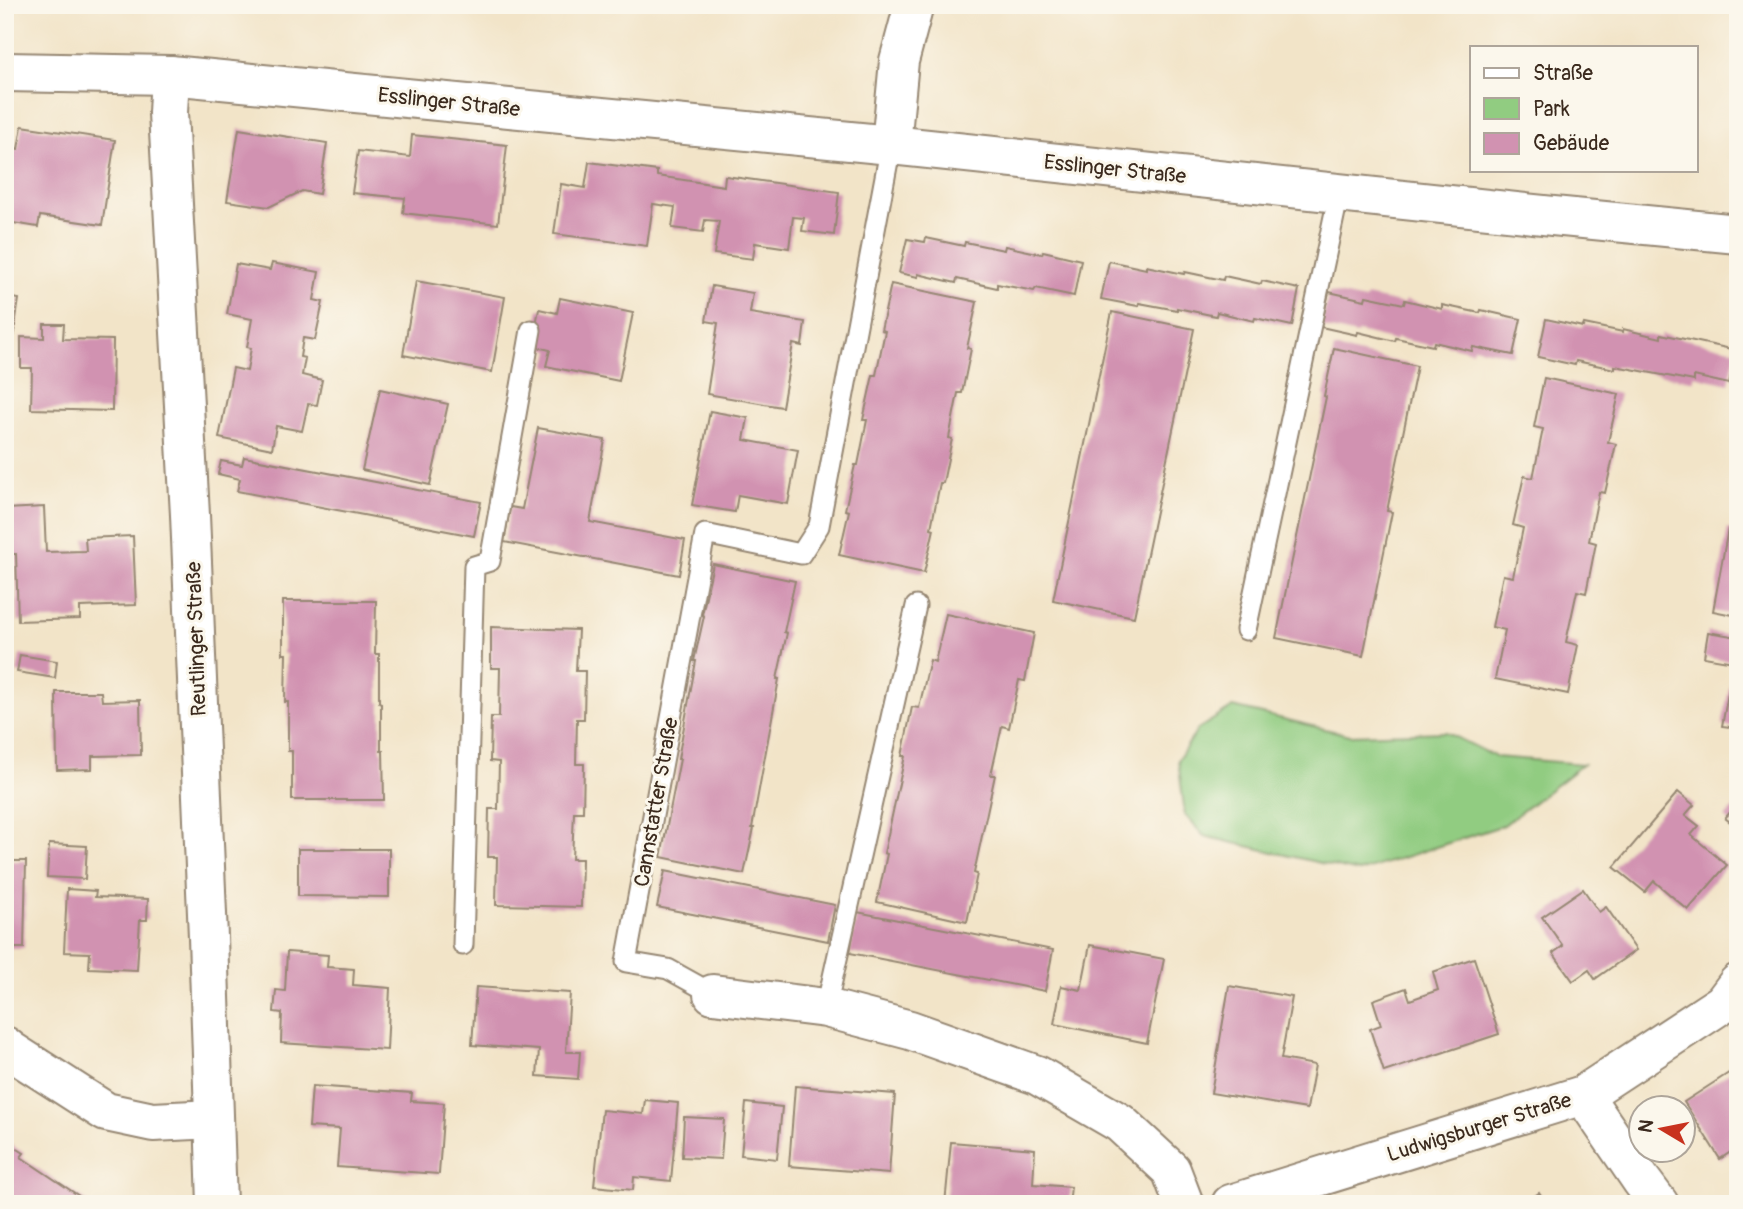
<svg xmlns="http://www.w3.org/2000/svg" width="1743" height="1209" viewBox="0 0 1743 1209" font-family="Pangolin,sans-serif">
  <rect width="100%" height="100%" fill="#fbf7ec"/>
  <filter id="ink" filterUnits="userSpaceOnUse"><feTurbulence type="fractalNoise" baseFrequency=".0143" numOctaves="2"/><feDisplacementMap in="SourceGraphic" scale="14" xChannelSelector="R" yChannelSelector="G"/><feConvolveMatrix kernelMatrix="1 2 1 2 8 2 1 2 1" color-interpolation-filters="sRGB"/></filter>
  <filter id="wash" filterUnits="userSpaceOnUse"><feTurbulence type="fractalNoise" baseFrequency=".00686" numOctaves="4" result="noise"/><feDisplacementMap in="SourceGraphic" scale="28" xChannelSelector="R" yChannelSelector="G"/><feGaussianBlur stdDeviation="1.57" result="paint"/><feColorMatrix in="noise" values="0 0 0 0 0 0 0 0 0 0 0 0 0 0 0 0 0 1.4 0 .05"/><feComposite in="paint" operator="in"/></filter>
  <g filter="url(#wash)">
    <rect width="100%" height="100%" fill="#f2e4c8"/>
    <!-- green -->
    <polygon fill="#91cc81" stroke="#667b50" stroke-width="2" points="1233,707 1350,735 1446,732 1496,757 1583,764 1504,825 1359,872 1204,836 1185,815 1178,760 1198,729"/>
    <g id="blocks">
      <!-- building -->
      <g fill="#d192b1">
        <polygon points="22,126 115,140 102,225 40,216 38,227 7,222 11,192 5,191 5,147 18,149"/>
        <polygon points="239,129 327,143 319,194 302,191 269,207 227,201"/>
        <polygon points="412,135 507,145 498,224 403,213 405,198 352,193 358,151 410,157"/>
        <polygon points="589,162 657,171 657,176 724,186 725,176 839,192 834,235 802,231 804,218 793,217 789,248 755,243 753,259 714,254 719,221 705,220 703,232 672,228 675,207 653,204 647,246 554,234 561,184 585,188"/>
        <polygon points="926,238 964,246 965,242 1004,250 1005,246 1042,254 1043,251 1081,260 1074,296 1036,288 1034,291 997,284 997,288 957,279 956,283 918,274 918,277 899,273 907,239 925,242"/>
        <polygon points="1109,261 1146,269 1146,266 1184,274 1185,272 1223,280 1224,276 1261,284 1262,281 1299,289 1292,326 1255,318 1254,321 1217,312 1216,316 1177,308 1177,310 1139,303 1138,306 1101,299"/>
        <polygon points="272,263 319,272 314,300 323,302 315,340 303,338 300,357 305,358 302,375 322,380 317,405 308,404 302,431 276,426 272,449 219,438 233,368 247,371 251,348 247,347 252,319 227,314 236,264 270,270"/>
        <polygon points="416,281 505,297 492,372 403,355"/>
        <polygon points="891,284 977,302 967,348 971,349 962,393 958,393 949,438 952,439 943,483 940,483 931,528 934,529 924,573 839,555 849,511 845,510 855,465 858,465 867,420 863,420 873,375 876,375 885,331 881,330"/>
        <polygon points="712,286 753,293 750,313 805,322 802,346 793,344 782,407 707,394 718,323 706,321"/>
        <polygon points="1329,292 1365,300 1366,296 1404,304 1405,300 1442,309 1442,305 1480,313 1481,310 1521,319 1513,355 1473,347 1472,351 1434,342 1433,346 1396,338 1395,341 1358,332 1357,335 1321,327"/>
        <polygon points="5,297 19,299 12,345 5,344"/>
        <polygon points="560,298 633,313 619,381 546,366 550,350 532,346 539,309 557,313"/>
        <polygon points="1112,312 1194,329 1134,617 1053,600"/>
        <polygon points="1546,319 1583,327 1584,324 1623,332 1623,329 1661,338 1661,334 1736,350 1729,384 1694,376 1694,381 1615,366 1615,369 1576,361 1575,365 1538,357"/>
        <polygon points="44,324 64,324 63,339 113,340 112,411 31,409 32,368 21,368 21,337 44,338"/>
        <polygon points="1334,348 1417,366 1387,511 1392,512 1363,656 1276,638 1326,397 1324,396"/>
        <polygon points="1544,378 1619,394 1608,442 1616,444 1605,493 1599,492 1589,541 1596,543 1586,593 1577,591 1566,642 1578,645 1568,694 1495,679 1505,630 1492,627 1503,575 1513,577 1523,528 1513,525 1524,476 1533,478 1543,429 1534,427"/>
        <polygon points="380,389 448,404 430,485 362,470"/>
        <polygon points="710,411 748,418 744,440 798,450 788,504 738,495 735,512 692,505"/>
        <polygon points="538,428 605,440 590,522 685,540 679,575 504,542 510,507 522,509"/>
        <polygon points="244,457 481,502 474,536 237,491 240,479 218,474 221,461 242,465"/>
        <polygon points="44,507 46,552 86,551 85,538 133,536 136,605 80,607 80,619 18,621 16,554 9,554 6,509"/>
        <polygon points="1728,529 1738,531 1738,616 1713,611"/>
        <polygon points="713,564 795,581 784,632 787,633 777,679 779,679 752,828 754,828 744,874 661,857 680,759 678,759 696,661 694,661 704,616 702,615"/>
        <polygon points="283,601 376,601 375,654 379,654 379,702 381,703 381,751 383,751 384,800 292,800 292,751 288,751 288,702 285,702 286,654 283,654"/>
        <polygon points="946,614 1034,633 1025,681 1019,680 1009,728 1002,726 991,775 995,775 974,873 977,874 967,922 877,902 887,854 884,853 905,756 902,756 912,707 919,708 930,660 935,662"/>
        <polygon points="491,627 578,630 576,671 585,671 584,719 577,719 576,764 584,764 583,812 574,812 572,859 582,859 581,907 496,905 497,857 488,857 489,809 498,809 499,762 490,761 491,717 499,717 500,668 491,668"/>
        <polygon points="1708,632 1738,637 1738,728 1722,726 1734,662 1704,657"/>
        <polygon points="20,655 57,661 55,678 17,672"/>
        <polygon points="56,692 101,692 102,701 140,700 141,755 92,756 92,769 57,770"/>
        <polygon points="1678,792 1694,805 1685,815 1699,826 1691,835 1727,865 1688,910 1654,881 1645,892 1614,867"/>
        <polygon points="1738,803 1738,828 1725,818"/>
        <polygon points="49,844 87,846 85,879 47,877"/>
        <polygon points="298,849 389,849 389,897 298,896"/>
        <polygon points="5,861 26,861 24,948 5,948"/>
        <polygon points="665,871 835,905 828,941 657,907"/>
        <polygon points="67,889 96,891 95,897 148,899 147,920 140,920 137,970 89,968 90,953 64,952"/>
        <polygon points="1583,889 1599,912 1606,907 1636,950 1595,979 1589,970 1573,981 1553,953 1563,946 1542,917"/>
        <polygon points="857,912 1053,950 1045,991 850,953"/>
        <polygon points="1090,945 1164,959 1147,1043 1054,1024 1061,986 1081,990"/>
        <polygon points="287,952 328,955 327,967 354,969 353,985 390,988 387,1050 281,1043 282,1013 274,1012 276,990 285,991"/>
        <polygon points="1474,958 1499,1034 1384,1072 1370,1029 1381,1025 1373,1000 1406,988 1410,1000 1438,990 1433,972"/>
        <polygon points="1229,986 1292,997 1281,1059 1315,1065 1307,1109 1211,1093"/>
        <polygon points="476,987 570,993 566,1052 580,1052 578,1079 537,1076 539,1050 472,1045"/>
        <polygon points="1738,1067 1738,1147 1720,1159 1684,1102"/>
        <polygon points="312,1086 412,1093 411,1101 444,1103 439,1174 337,1167 340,1129 309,1127"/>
        <polygon points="795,1086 895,1094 889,1174 789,1166"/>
        <polygon points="645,1100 678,1103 671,1181 634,1177 633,1190 594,1186 602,1110 643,1114"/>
        <polygon points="746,1103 782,1107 777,1159 741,1155"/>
        <polygon points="684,1117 724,1119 721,1159 682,1157"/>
        <polygon points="5,1141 24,1153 21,1157 91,1204 5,1204"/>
        <polygon points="951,1142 1035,1149 1033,1184 1071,1187 1069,1204 945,1204"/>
        <polygon points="1539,1193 1546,1204 1523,1204"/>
      </g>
    </g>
  </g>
  <g filter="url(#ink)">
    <use href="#blocks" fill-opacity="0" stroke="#968773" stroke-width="2"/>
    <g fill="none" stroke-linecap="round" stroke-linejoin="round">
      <!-- lane casing -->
      <g stroke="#968773" stroke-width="23">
        <g id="lane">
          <polyline points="1246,630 1339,193"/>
          <polyline points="463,945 474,566 490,561 531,330"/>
          <polyline points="713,994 668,969 626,962 705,534 801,554 819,526 891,145"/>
          <polyline points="826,1008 916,606"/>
        </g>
      </g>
      <!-- street casing -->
      <g stroke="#968773" stroke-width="42">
        <g id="street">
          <polyline points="5,72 170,75 891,145 1553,216 1738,234"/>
          <polyline points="170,75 168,113 190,515 208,937 217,1204"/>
          <polyline points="891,145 899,61 914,5"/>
          <polyline points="713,994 826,1008 910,1030 1037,1075 1120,1123 1171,1170 1184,1204"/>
          <polyline points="5,1046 11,1051 106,1112 153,1122 214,1119"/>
          <polyline points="1583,1095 1641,1180 1659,1204"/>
          <polyline points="1231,1204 1583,1095 1723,1003 1738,983"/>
        </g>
      </g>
      <!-- lane -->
      <use href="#lane" stroke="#fff" stroke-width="19"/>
      <!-- street -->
      <use href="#street" stroke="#fff" stroke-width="38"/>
    </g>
  </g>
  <g text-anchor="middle" stroke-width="6" stroke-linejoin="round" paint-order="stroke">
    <!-- street labels -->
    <g font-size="21" fill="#3b2a1e" stroke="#fbf7ec">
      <text transform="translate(449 102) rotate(6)" y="7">Esslinger Straße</text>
      <text transform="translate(1115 169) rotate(6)" y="7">Esslinger Straße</text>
      <text transform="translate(196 639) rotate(-92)" y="7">Reutlinger Straße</text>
      <text transform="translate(656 802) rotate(-80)" y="7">Cannstatter Straße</text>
      <text transform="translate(1479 1127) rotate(-17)" y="7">Ludwigsburger Straße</text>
    </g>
  </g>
  <!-- margin -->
  <rect width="1743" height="1209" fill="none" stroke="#fbf7ec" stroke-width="28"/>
  <!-- legend -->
  <rect x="1470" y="46" width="228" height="126" fill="#fbf7ec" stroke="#aea59a" stroke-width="2"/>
  <rect x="1484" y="68" width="35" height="10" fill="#ffffff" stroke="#aea59a" stroke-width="2"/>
  <text x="1533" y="80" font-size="21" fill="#3b2a1e">Straße</text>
  <rect x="1484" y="98" width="35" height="21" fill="#91cc81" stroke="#aea59a" stroke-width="2"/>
  <text x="1533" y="116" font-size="21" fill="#3b2a1e">Park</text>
  <rect x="1484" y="133" width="35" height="21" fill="#d192b1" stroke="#aea59a" stroke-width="2"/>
  <text x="1533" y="150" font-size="21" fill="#3b2a1e">Gebäude</text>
  <!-- north arrow -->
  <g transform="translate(1662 1129) rotate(280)"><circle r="33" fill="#fbf7ec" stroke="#aea59a" stroke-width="2"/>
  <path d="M0-5L12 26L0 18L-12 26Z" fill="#c8321e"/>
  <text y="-10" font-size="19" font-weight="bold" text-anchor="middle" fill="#3b2a1e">N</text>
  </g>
</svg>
